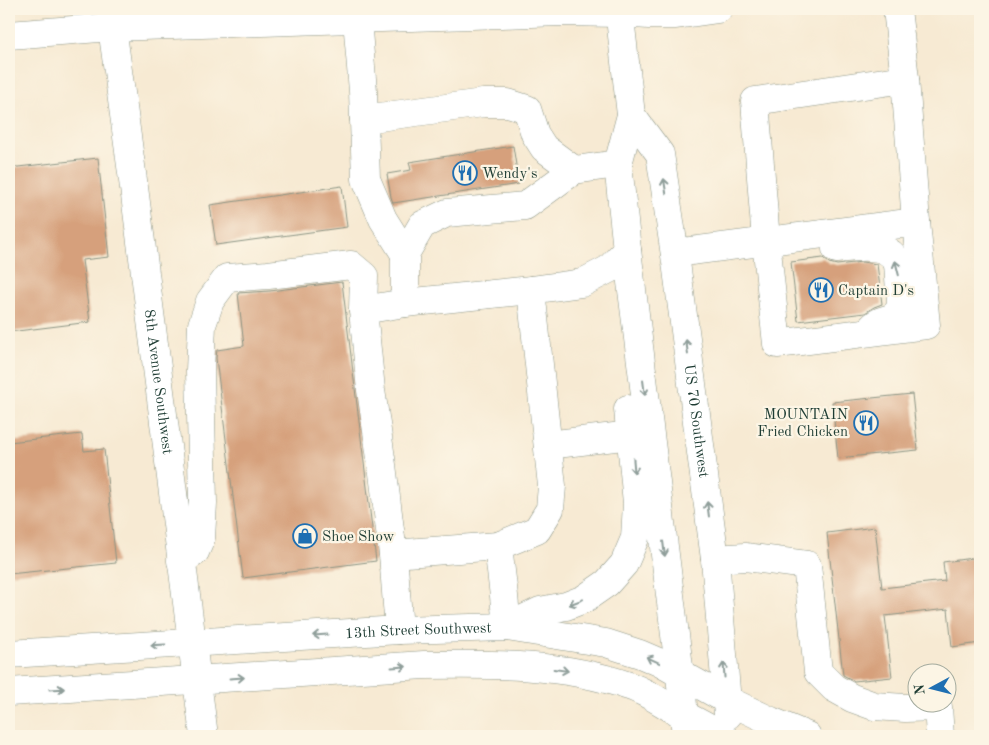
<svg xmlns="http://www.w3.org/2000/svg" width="989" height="745" viewBox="0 0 989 745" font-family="'Old Standard TT',serif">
  <rect width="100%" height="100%" fill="#fcf5e5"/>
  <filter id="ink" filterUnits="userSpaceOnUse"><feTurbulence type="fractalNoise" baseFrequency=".02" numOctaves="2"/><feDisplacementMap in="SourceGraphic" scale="10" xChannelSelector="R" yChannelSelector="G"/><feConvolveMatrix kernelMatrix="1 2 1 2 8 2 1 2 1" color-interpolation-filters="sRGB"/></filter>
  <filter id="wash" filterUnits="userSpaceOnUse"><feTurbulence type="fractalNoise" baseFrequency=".0096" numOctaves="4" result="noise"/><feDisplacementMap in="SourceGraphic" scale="20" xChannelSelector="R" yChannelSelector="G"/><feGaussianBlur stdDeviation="1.12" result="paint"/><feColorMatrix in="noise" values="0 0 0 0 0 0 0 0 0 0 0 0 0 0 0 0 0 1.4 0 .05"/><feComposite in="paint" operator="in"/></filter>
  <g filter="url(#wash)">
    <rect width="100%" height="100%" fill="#f7ead3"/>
    <g id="blocks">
      <!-- building -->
      <g fill="#d6a07b">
        <polygon points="513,146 519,184 393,203 391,197 387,174 411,170 409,162"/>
        <polygon points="98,158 109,257 82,260 90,322 9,332 9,168"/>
        <polygon points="342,186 347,227 216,245 210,205"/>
        <polygon points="823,258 829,263 837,265 862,262 877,264 882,304 874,307 865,313 798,321 791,262"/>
        <polygon points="342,282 376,561 243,578 216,358 217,350 244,346 238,293 270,291"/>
        <polygon points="912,394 918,450 838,458 832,402"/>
        <polygon points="82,434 84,451 104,449 116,563 9,574 9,442"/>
        <polygon points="875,527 882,588 945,581 943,562 980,557 980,643 952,647 948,609 885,616 892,677 854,681 843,675 827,533"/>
      </g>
    </g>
  </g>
  <g filter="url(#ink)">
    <use href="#blocks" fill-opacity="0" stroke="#8b9484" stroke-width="1"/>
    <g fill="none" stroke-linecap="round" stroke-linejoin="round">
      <!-- minor casing -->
      <g stroke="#8b9484" stroke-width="29">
        <g id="minor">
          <polyline points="357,19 363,91 366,179 383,219 405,254"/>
          <path id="s1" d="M112,27L135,195L204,736"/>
          <polyline points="9,35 112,27 561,12 619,13 649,15 676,15 718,9"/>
          <polyline points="905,79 916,222"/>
          <polyline points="364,119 483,103 508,103 527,109 535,134 544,148 574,170"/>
          <path d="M836,249C855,247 891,240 898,265C899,273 899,281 900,289C901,297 903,308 896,314C891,320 884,319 879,322C875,324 872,327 870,330"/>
          <polyline points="675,253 784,239 916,222 926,325 777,344 766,241 755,101 905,79 897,9"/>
          <polyline points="405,303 405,254 422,225 447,213 525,206 574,170 618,164"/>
          <polyline points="548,445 631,435"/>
          <polyline points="498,546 393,554 382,465 371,390 363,310 405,303 531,290"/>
          <polyline points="393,554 399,630"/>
          <polyline points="715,559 745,557 807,565 818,672 834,688 852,698 874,706 905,708 938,707 940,736"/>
          <polyline points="181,561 195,552 201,538 203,503 200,371 202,325 210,301 227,278 268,275 351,265 364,276 363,310"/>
          <polyline points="507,627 504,596 498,546 537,530 550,509 552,486 531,290 582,283 609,269 627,250"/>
          <polyline points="727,700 771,721 807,736"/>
        </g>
      </g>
      <!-- major casing -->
      <g stroke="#8b9484" stroke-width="29">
        <g id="major">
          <polyline points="619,9 631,115 618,164 627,250 680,675 686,736"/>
          <path id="s2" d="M631,115L660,154L676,262L715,559L719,606L728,715"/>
          <polyline points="507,627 540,611 566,606 584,599 607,583 624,564 635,538 637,503 628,409"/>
          <path id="s3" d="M9,654L399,630L507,627L606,643L640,654L661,663L727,700"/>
          <path d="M9,692L424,665C493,664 563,663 629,686C645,691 659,701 673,709C690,718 707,727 723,736"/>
        </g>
      </g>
      <!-- minor -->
      <use href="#minor" stroke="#fff" stroke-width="28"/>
      <!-- major -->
      <use href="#major" stroke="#fff" stroke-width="28"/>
    </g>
    <!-- one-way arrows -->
    <defs><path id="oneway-shaft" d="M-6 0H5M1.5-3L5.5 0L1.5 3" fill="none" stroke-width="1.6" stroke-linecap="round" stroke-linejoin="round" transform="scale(1.25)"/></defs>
    <g stroke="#8f9e9a">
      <use href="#oneway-shaft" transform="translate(665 186) rotate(-99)"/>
      <use href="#oneway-shaft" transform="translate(897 268) rotate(-104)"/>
      <use href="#oneway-shaft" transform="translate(687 347) rotate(-97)"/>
      <use href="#oneway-shaft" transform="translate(644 388) rotate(83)"/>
      <use href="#oneway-shaft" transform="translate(634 466) rotate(85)"/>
      <use href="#oneway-shaft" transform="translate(708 509) rotate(-97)"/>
      <use href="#oneway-shaft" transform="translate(664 549) rotate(83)"/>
      <use href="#oneway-shaft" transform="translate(576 602) rotate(159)"/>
      <use href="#oneway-shaft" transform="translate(320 635) rotate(176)"/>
      <use href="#oneway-shaft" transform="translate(158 645) rotate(177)"/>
      <use href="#oneway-shaft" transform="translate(653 660) rotate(-155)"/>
      <use href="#oneway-shaft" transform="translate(399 667) rotate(-4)"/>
      <use href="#oneway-shaft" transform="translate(561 670) rotate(8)"/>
      <use href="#oneway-shaft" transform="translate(724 670) rotate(-94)"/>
      <use href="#oneway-shaft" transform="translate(237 678) rotate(-4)"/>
      <use href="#oneway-shaft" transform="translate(57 689) rotate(-3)"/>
    </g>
  </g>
  <!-- icons -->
  <defs>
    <g id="restaurant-ring" transform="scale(1.25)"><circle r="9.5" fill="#fcf5e5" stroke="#1f6fb2" stroke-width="1.5"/><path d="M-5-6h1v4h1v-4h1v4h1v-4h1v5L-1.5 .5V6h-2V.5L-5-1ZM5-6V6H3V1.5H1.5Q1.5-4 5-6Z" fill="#1f6fb2"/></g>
    <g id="shop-ring" transform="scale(1.25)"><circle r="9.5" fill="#fcf5e5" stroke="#1f6fb2" stroke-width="1.5"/><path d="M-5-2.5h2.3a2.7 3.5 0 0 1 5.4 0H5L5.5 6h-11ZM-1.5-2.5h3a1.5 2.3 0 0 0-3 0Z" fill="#1f6fb2"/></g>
  </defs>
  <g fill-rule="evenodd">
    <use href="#restaurant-ring" x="465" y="173"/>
    <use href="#restaurant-ring" x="821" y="290"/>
    <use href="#restaurant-ring" x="866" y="423"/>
    <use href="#shop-ring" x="305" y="536"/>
  </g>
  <g text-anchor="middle" stroke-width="4.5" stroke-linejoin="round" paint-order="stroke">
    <!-- poi labels -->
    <g font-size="15" fill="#1f3d34" stroke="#fcf5e5" text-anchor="start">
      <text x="482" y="178">Wendy's</text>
      <text x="838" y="295">Captain D's</text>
      <text x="848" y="419" text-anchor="end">MOUNTAIN<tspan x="848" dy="17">Fried Chicken</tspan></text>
      <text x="322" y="541">Shoe Show</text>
    </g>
    <!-- street labels -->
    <g font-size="15" fill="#1f3d34" stroke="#fcf5e5">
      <text dy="5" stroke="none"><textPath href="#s1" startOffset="358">8th Avenue Southwest</textPath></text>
      <text dy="5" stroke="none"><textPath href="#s2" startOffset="318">US 70 Southwest</textPath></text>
      <text dy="5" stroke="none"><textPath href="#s3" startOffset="410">13th Street Southwest</textPath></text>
    </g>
  </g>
  <!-- margin -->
  <rect width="989" height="745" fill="none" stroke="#fcf5e5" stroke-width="30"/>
  <!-- north arrow -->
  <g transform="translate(932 688) rotate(263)"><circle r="24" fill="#fcf5e5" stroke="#a4ab9e"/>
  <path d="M0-4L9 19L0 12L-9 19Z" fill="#1f6fb2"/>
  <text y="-8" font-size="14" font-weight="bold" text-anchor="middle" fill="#1f3d34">N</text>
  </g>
</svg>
